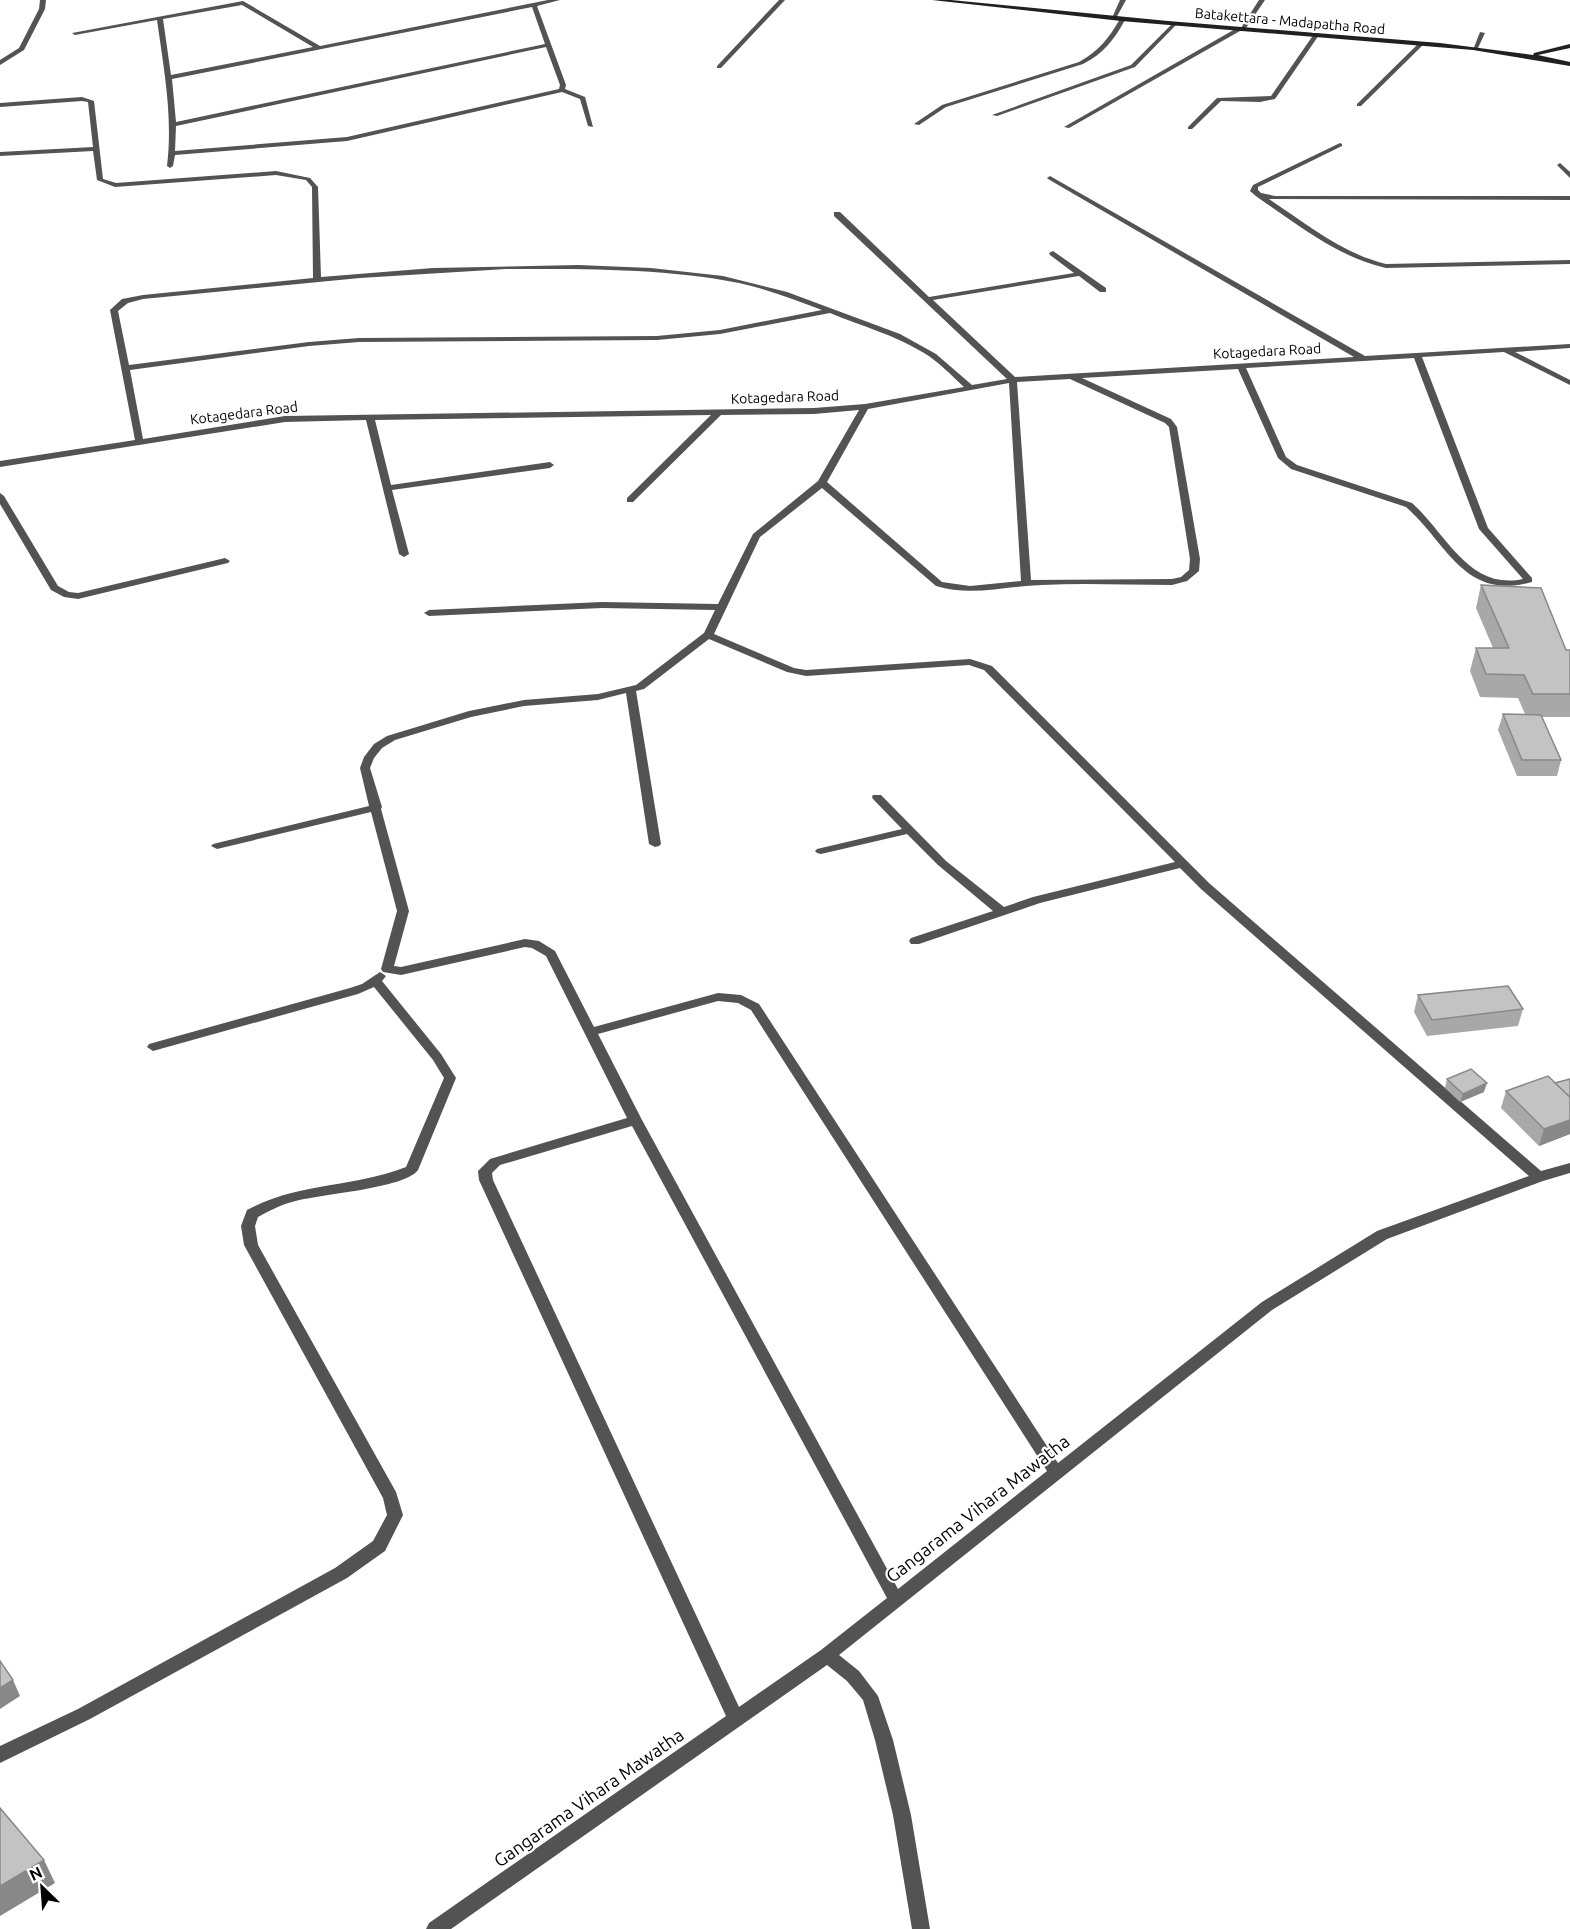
<svg xmlns="http://www.w3.org/2000/svg" width="1570" height="1929" viewBox="0 0 1570 1929" font-family="Ubuntu,sans-serif">
  <rect width="100%" height="100%" fill="#fff"/>
  <g fill="none" stroke-linecap="round" stroke-linejoin="round">
    <!-- street -->
    <g fill="#535353" fill-rule="evenodd">
      <polygon points="40,0 46,0 45,9 24,50 0,65 0,60 19,48 39,9"/>
      <path d="M548,0H560L537,6L566,85L565,89L585,97L593,127L588,126L580,99L562,92L347,141L175,155L173,166L170,168L167,166C173,117 164,70 157,20L75,35L72,33L243,1L320,46ZM242,5L313,47L171,75L163,19ZM532,7L545,44L176,122L172,79ZM546,47L560,85L559,89L347,137L175,151L176,126Z"/>
      <polygon points="779,0 785,0 721,68 717,68 717,66"/>
      <polygon points="1120,0 1126,0 1115,20 1111,20"/>
      <polygon points="1259,0 1265,0 1244,31 1240,31 1069,128 1064,127 1237,28 1241,28"/>
      <path d="M1120,19L1125,20C1114,40 1103,54 1083,64L946,107L919,125L914,124L942,105L1079,62C1099,51 1109,38 1120,19Z"/>
      <polygon points="1174,22 1176,25 1135,67 997,116 992,115 1131,65"/>
      <polygon points="1480,32 1485,33 1477,50 1473,50"/>
      <polygon points="1314,34 1319,35 1275,99 1260,102 1221,101 1192,129 1188,129 1188,127 1217,98 1271,96"/>
      <polygon points="1419,43 1424,44 1361,106 1357,106 1357,104"/>
      <path d="M82,97L94,101L103,179L116,183L276,171L310,178L318,187L321,277L433,268L578,265L651,268L723,276L787,292L900,334L936,354L972,385L1007,379L834,216V212H840L929,297L1074,273L1050,255L1049,253L1053,251L1106,288V292H1100L1079,276L933,300L1015,377L1354,357L1048,179L1047,178L1050,176L1365,356L1570,344V348L1515,352L1570,380V385L1504,352L1422,357L1488,528L1532,578V582C1464,601 1448,544 1406,507L1291,469L1278,458L1238,369L1082,378L1171,419L1177,427L1200,559L1199,571L1187,581L1172,585C1129,585 1085,583 1042,585C1006,586 971,597 936,586L822,488L760,537L714,634L794,668L806,670L970,659L992,666L1209,883L1541,1171L1570,1163V1173L1543,1181L1387,1239L1272,1310L839,1655L859,1671L878,1696L893,1740L911,1815L930,1929H912L893,1815L875,1740L863,1700L847,1681L827,1665L451,1929H426L429,1923L726,1716L479,1180L478,1171L490,1159L627,1118L546,956L532,948L525,947L401,975L383,972L381,969L397,911L371,812L217,849L211,846L213,844L369,806L360,768L364,757L374,744L387,736L469,711L524,700L598,694L636,685L704,633L715,610L602,608L429,616L424,613L429,610L602,602L718,604L753,534L818,481L859,410L814,414L721,415L633,502H627V498L711,415L375,420L391,485L550,462L554,465L550,468L392,490L409,554L404,557L399,554L366,420L285,422L0,467V461L135,440L110,310L122,299L143,295L313,278L312,187L306,180L276,175L115,187L97,180L93,151L0,156V152L93,147L88,102L82,101L0,107V103ZM506,269C582,269 664,268 739,283C767,289 795,300 822,310L720,330L657,336L359,338L309,342L129,365L118,311L128,303L143,299L360,278ZM830,313C861,326 895,335 924,353C939,362 951,375 964,387L865,404L814,408L285,416L143,439L130,370L309,346L359,342L657,340L720,334ZM1414,358L1479,529L1523,579C1469,591 1446,533 1412,503L1297,465L1286,457L1246,368ZM1070,379L1165,423L1169,427L1190,559L1189,570L1181,577L1172,579L1031,580L1017,382ZM1009,383L1021,581L970,586L942,582L827,482L868,409ZM709,639L787,672L806,676L969,665L984,670L1175,862L1033,897L1004,907L946,861L881,795H873L872,797L873,799L902,829L817,849L815,851L817,853L821,854L907,834L938,865L993,911L911,938L909,941L911,944H919L1040,903L1180,868L1201,889L1529,1176L1377,1231L1262,1302L1058,1463L759,1004L741,995L718,993L594,1027L555,951L539,941L525,939L401,967L394,966L409,911L381,809L382,807L370,768L374,758L382,748L395,740L471,717L524,706L598,700L626,693L649,844L655,847L659,846L661,844L636,691L644,689ZM718,1001L738,1003L751,1010L1047,1471L898,1589L642,1120L598,1034ZM632,1126L887,1598L821,1650L739,1707L493,1180L492,1173L500,1165Z"/>
      <path d="M1340,143L1342,144V146L1258,187V190L1261,193L1275,196H1570V200L1269,199C1307,224 1341,253 1386,264L1570,260V264L1386,268C1347,259 1316,238 1283,215C1272,207 1260,200 1250,191L1253,185Z"/>
      <polygon points="1560,163 1570,172 1570,178 1557,165"/>
      <polygon points="0,493 4,496 58,586 69,592 78,593 225,558 230,561 228,563 78,599 64,597 51,590 0,504"/>
      <path d="M380,972L386,976L382,981L441,1054L456,1078L418,1170C404,1189 318,1194 292,1202C280,1205 269,1211 258,1217L255,1226L258,1245L396,1492L403,1515L385,1551L347,1578L90,1719L0,1763V1746L78,1709L335,1568L373,1541L387,1515L383,1498L244,1245L241,1226L247,1210C299,1182 352,1188 406,1167L444,1078L433,1060L374,987L358,994L153,1051L147,1047L149,1044L350,988L362,984Z"/>
    </g>
    <!-- secondary -->
    <polygon fill="#202020" fill-rule="evenodd" points="932,0 951,0 1168,21 1440,43 1533,55 1534,53 1570,44 1570,48 1538,55 1570,62 1570,66 1473,50 1121,21"/>
  </g>
  <!-- wall -->
  <g fill="#a8a8a8">
    <polygon points="1481,585 1566,650 1570,650 1570,717 1542,717 1561,760 1557,776 1517,776 1498,730 1503,714 1525,714 1518,698 1480,697 1470,671 1476,648 1493,648 1476,608"/>
    <polygon points="1418,995 1523,1009 1518,1026 1427,1036 1414,1012"/>
    <polygon points="1447,1079 1484,1092 1460,1102 1445,1088"/>
    <polygon points="1570,1079 1570,1134 1539,1146 1501,1108 1506,1091 1555,1083"/>
  </g>
  <!-- shaded-wall -->
  <g fill="#888">
    <polygon points="1487,1083 1484,1092 1460,1102 1463,1094"/>
    <polygon points="1570,1120 1570,1134 1539,1146 1544,1129"/>
    <polygon points="13,1680 20,1696 0,1709 0,1688"/>
    <polygon points="44,1860 55,1883 0,1916 0,1886"/>
  </g>
  <!-- building -->
  <g fill="#c3c3c3" stroke="#888" stroke-width="1.5">
    <polygon points="1481,585 1541,588 1566,650 1570,650 1570,694 1533,694 1524,675 1486,674 1476,648 1509,648"/>
    <polygon points="1503,714 1541,715 1561,760 1522,760"/>
    <polygon points="1508,986 1523,1009 1432,1020 1418,995"/>
    <polygon points="1471,1069 1487,1083 1463,1094 1447,1079"/>
    <polygon points="1548,1076 1570,1097 1570,1120 1544,1129 1506,1091"/>
    <polygon points="1570,1079 1570,1097 1555,1083"/>
    <polygon points="0,1661 13,1680 0,1688"/>
    <polygon points="0,1808 44,1860 0,1886"/>
  </g>
  <g text-anchor="middle" stroke-width="4.5" stroke-linejoin="round" paint-order="stroke">
    <!-- far-street labels -->
    <g font-size="14" fill="#000" stroke="#fff">
      <text transform="translate(1290 21) rotate(5)" y="5">Batakettara - Madapatha Road</text>
      <text transform="translate(1267 351) rotate(-3)" y="5">Kotagedara Road</text>
      <text transform="translate(785 397) rotate(-2)" y="5">Kotagedara Road</text>
      <text transform="translate(244 413) rotate(-7)" y="5">Kotagedara Road</text>
    </g>
    <!-- near-street labels -->
    <g font-size="18" fill="#000" stroke="#fff">
      <text transform="translate(978 1509) rotate(-38)" y="6">Gangarama Vihara Mawatha</text>
      <text transform="translate(589 1798) rotate(-35)" y="6">Gangarama Vihara Mawatha</text>
    </g>
  </g>
  <!-- north arrow -->
  <g transform="translate(42 1887) rotate(335)" stroke="#ffffff" stroke-width="4.5" paint-order="stroke">
  <path d="M0-4.5L10 22L0 15L-10 22Z" fill="#000000"/>
  <text y="-9" font-size="16" font-weight="bold" text-anchor="middle" fill="#000000">N</text>
  </g>
</svg>
